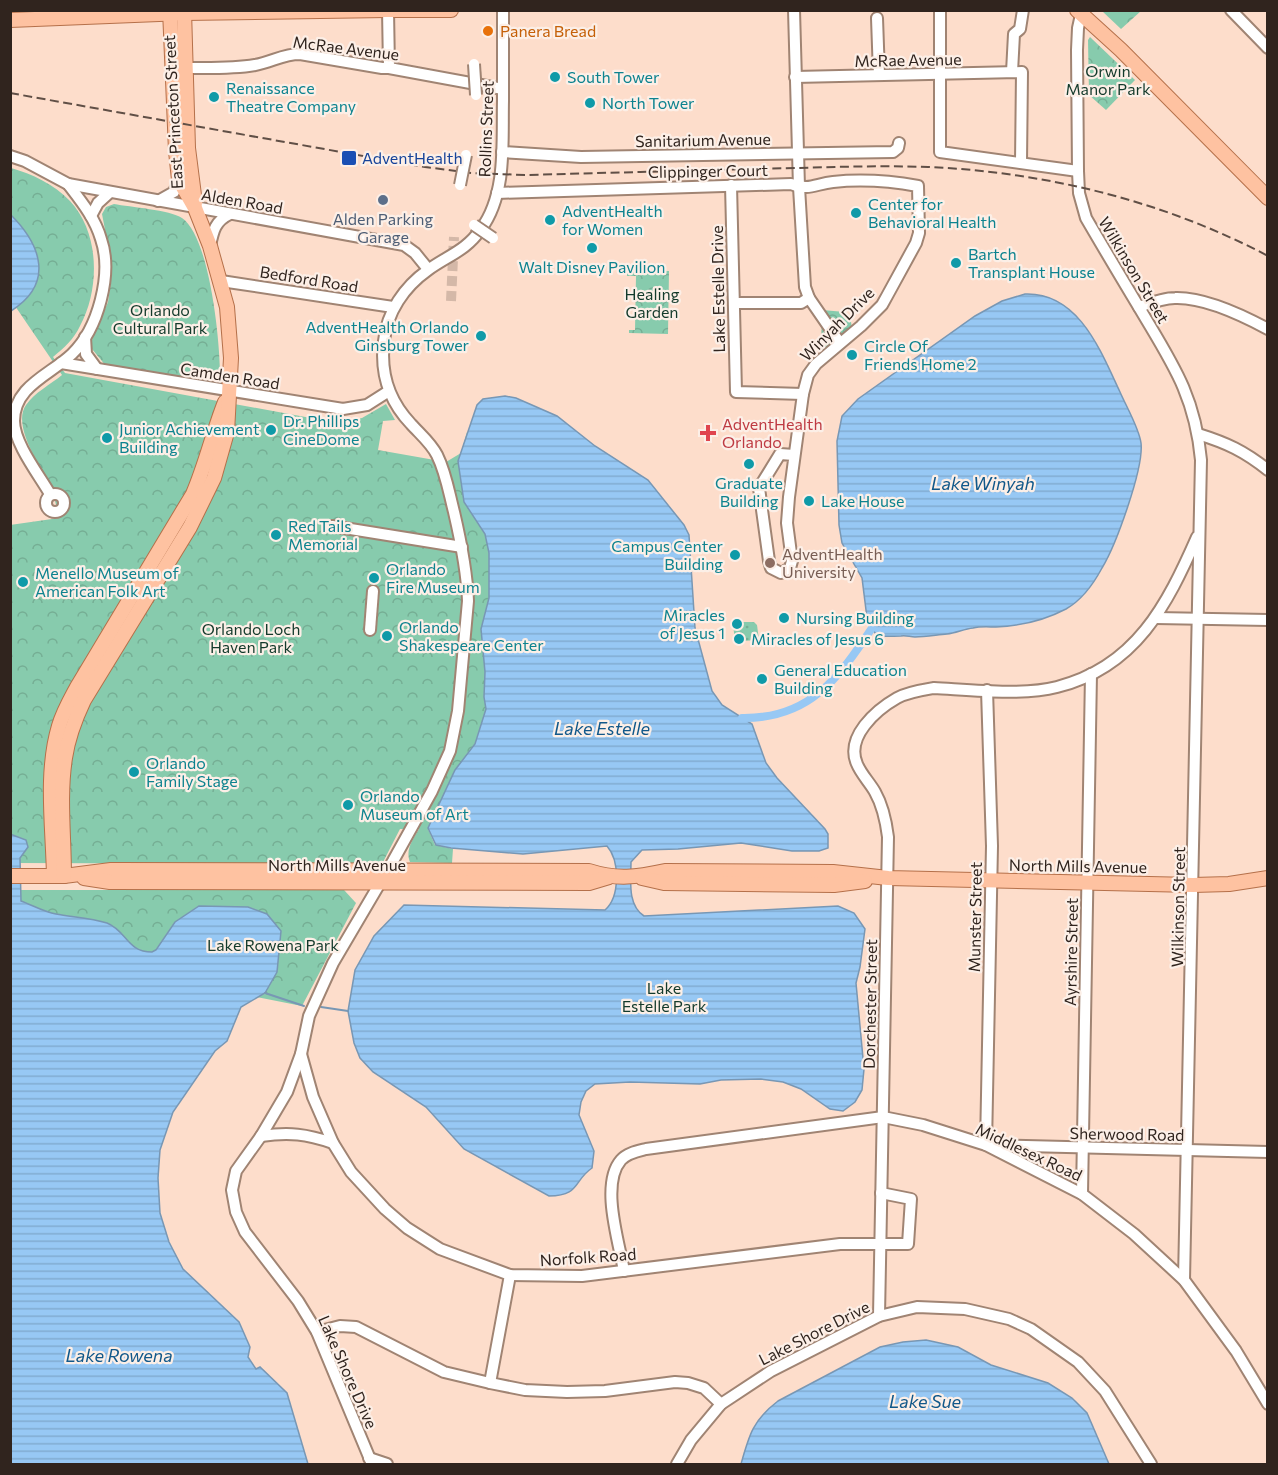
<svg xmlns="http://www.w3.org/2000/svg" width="1278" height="1475" viewBox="0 0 1278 1475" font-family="Commissioner,sans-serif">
  <defs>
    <pattern id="park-crowns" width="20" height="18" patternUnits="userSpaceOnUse" patternTransform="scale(1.5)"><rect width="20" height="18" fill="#87cbad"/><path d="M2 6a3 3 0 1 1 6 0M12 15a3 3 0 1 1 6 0" fill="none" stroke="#75ae94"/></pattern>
    <pattern id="garden-dots" width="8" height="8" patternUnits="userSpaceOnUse" patternTransform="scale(1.5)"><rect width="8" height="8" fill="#87cbad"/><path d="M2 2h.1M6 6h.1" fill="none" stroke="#75ae94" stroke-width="1.8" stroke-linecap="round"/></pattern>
    <pattern id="water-rules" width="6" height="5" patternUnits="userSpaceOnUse" patternTransform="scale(1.5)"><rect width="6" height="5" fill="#97c8f4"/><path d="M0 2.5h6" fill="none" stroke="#82acd1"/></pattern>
  </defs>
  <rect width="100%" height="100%" fill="#fdddcb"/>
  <!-- park -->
  <g fill="url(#park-crowns)">
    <polygon points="1102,11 1141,11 1121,29"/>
    <polygon points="1090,37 1135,80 1106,110 1089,95 1088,40"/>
    <path d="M11,168C32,174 54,184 70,201C100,233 100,289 80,326C74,339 64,348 53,357L65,373L338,423L339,422L362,418L386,404L395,420L383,421L378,450L446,462L461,453L467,432L486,510L504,692L451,829H428L435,845L453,849L452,863L410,862C405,850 413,839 419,829H400L382,864L11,863L10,525L59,518C57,509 55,499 52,491C43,470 11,426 26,405C34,393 51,384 62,375L11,300Z"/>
    <path d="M114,204C130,207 170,210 182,218C210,237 220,342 220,374C214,381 210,381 201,381L106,366L92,349V340L108,302L111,281V261L102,214L106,207Z"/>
    <polygon points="627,270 669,271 668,334 629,333 629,330 635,330 636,276 627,276"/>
    <polygon points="822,310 845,312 851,322 852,329 821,354"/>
    <polygon points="20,890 344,890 356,903 302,1006 247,995 22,938"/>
  </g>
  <!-- garden -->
  <polygon fill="url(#garden-dots)" points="740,622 754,622 757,625 759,640 741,641 735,643 733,623"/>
  <!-- water -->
  <g fill="url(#water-rules)" stroke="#7897b4" stroke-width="1.5">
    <path d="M11,215C42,246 54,284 11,311Z"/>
    <path d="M1025,294C1079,292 1101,352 1120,392C1126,406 1139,428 1141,443C1144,468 1116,545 1102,568C1094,583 1082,600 1066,609C1045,620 1020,626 996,627C989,627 981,626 973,628C964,629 956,633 947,634C936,635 925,637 915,637C910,637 906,635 901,636C889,636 887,638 875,633L867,618L862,578L842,543L839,525L837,441L842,416L858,399L975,316L1002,301Z"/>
    <path d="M505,396L516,398L557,416L595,446L648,480L684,525L689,535L695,628L712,691L722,705L752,724L766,763L777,778L825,829L828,834V848L819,851H792L741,843L678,849L642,850L631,862C631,880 627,905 644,916L838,906L854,913L865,929L860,967L856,983L864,1069L862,1090L855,1102L843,1111L830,1109L801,1089L783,1082L761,1079L721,1080L700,1084L630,1082L595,1084L586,1091L581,1102L579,1115L594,1151L592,1168C573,1181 580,1196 549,1196L464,1149L426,1107L373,1072L360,1058L354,1043L348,1011L355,970L374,936L404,905L605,910C620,897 620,861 607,846L523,854L451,848L436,845L428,828L455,770L475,744L486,709L484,697L485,672L481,629L489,598V553L485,534L464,502L458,461L477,405L483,399Z"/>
    <path d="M10,834L26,840L28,847L20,858L21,901C32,905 44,912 56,914C72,917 91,918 107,923C127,931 127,952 152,952L156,950L175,922L199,906L248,907L267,914L281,931L277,972L265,993L241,1007L227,1041L215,1051L173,1112L160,1150L158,1178L160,1213L169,1242L183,1269L239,1322L250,1347L248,1357L256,1369L260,1367L287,1393L308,1464H11Z"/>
    <path d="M926,1340L958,1347L991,1365L1048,1383L1072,1398L1087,1413L1109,1464H741C749,1435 753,1420 778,1401L880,1347L903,1342Z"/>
  </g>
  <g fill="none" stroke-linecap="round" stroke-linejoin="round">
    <!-- stream -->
    <g stroke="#7897b4" stroke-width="2">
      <polyline points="265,993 304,1006"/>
      <polyline points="321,1007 348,1011"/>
    </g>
    <!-- canal -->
    <path stroke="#97c8f4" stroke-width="8" d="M742,718C809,719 838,679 872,628"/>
    <!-- minor-tunnel -->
    <polyline stroke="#d4b8a8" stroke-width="10" stroke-dasharray="10 5" stroke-linecap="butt" points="451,301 454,237"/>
    <!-- minor casing -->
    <g stroke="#a08473" stroke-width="14">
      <g id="minor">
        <polyline points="388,10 389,68"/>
        <polyline points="794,10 799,187 805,287 809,298 840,343"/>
        <polyline points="940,10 940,152 1078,171"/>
        <path d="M1082,10L1078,28L1077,50L1078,171L1079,193L1086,218C1104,249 1122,279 1140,309C1172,363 1195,395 1201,460L1184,1280"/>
        <polyline points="1231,10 1268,48"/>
        <polyline points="877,18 879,75"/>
        <path d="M185,68C209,68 232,69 255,65C272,62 283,54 300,54L382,68H389L503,89"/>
        <polyline points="1012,72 1014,34 1020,29 1023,10"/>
        <polyline points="795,77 1022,72 1021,162"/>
        <polyline points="502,152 581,157 893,152 898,148 899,143"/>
        <polyline points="10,156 25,161 68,184 404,245 415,253 428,269"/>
        <polyline points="731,185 736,392 803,394"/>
        <path d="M497,193L791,184C809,191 815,184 833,182C862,179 890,181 918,186L919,233L916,243L887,296L882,305L861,326L816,364L808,375L803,394L789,497L787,523L792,561L790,568L781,573L771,568L769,561L759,488L780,454L794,455"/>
        <polyline points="158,201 174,192 179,180"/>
        <polyline points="91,216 98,203 109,193"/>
        <path d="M210,246C213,231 215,221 230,214"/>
        <polyline points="221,281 393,307"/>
        <polyline points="734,303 801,303 809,298"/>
        <path d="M1139,307C1150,303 1163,298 1175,298C1204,297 1242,315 1268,329"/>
        <polyline points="85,337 86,354 97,369"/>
        <polyline points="61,363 343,409 367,405 389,391"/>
        <path d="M1198,434C1227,443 1244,451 1268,470"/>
        <circle cx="55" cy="503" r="9"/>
        <path d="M50,494C39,475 14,443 14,421C14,386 50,375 72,354C98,329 113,274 101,239C95,218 81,201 68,184"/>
        <polyline points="332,526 462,547"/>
        <polyline points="1156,618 1268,620"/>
        <polyline points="370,630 373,591"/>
        <polyline points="301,1054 313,1097 333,1143 351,1172 385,1209 407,1228 440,1249 510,1275 582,1276 840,1244 908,1244 911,1199 881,1193"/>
        <path d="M261,1136C290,1132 306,1134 333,1143"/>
        <polyline points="986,1145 992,846 987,690"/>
        <polyline points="990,1145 1268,1152"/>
        <polyline points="1082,1194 1091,674"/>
        <path d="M624,1271C619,1242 600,1184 621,1160C627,1153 638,1151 646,1149L883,1117L923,1125L986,1145L1082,1194L1134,1234L1184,1280L1236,1351L1268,1404"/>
        <path d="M879,1316L888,837C886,821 883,806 875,792C870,783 861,774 857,764C845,737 876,710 897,698C908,692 922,690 934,688C970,690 1022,696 1057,687C1136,667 1167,605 1197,537"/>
        <polyline points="317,1332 340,1326 356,1327 444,1372 490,1383 525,1390 567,1392 605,1391 675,1382 688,1383 704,1388 721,1404"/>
        <polyline points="490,1383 510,1275"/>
        <polyline points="369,1458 387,1464"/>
        <path d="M372,1464L317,1332L298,1301L245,1232L236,1212L232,1190L236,1171L261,1136L287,1092L301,1054L309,1016L333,963L393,861L432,791L450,751L458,711L468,601C467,571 461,542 454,512C449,493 446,473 437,455C431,443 421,435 411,424C389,401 380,373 384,341C387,312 404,287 428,270C447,256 466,251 481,229C507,194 502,143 503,101C503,71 503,41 503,10"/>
        <polyline points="677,1464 691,1440 721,1404 771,1371 879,1316 917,1307 965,1309 1009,1319 1031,1329 1078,1362 1105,1391 1151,1464"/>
      </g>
    </g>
    <!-- major casing -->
    <g stroke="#b5704a" stroke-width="16">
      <g id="major">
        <polyline points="184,10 188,148 195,203"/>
        <polyline points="389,10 451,10"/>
        <polyline points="1077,10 1121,50 1268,198"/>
        <polyline points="10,20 184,13 387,10"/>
        <path d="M10,876H64L111,870L589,871C617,880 637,877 665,871L833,872L888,878L1193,885L1229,884L1268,878"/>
        <path d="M54,876C53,826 45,773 59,726C63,712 70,700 77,687L193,494C206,464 213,432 225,402"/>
        <path d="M64,876C64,837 59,796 65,758C68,737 75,719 84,700L190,527L214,478L227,432L231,358L227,307L210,246L195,208L179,180L176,151L170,10"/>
        <polyline points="84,878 110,882 589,883 609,877"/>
        <polyline points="642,878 664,883 834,885 865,881"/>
      </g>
    </g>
    <!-- minor -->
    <use href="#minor" stroke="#fff" stroke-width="10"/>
    <!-- major -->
    <use href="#major" stroke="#fec2a1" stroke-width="14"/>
    <!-- rail -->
    <path stroke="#604f46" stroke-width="2" stroke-dasharray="9 4.5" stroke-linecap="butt" d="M10,93L425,167L471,173L525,175C601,173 676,171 752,169C810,168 869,165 928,167C1045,172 1164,201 1268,256"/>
    <!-- minor-bridge casing -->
    <g stroke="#a08473" stroke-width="14" stroke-linecap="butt">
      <g id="minor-bridge">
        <polyline points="474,64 476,95"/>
        <polyline points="460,185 466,155"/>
        <polyline points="474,225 493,238"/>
      </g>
    </g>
    <!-- minor-bridge -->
    <use href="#minor-bridge" stroke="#fff" stroke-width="10"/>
  </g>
  <!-- markers -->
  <circle fill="#e8710a" stroke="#fcefe7" stroke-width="2" cx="488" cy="31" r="6"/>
  <g fill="#0f9aa8" stroke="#fcefe7" stroke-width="2">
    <circle cx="555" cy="77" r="6"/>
    <circle cx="214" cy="97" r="6"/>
    <circle cx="590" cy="103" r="6"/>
    <circle cx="856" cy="213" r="6"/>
    <circle cx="550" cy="220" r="6"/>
    <circle cx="592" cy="248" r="6"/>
    <circle cx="956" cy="263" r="6"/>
    <circle cx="481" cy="336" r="6"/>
    <circle cx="852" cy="355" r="6"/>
    <circle cx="271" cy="430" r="6"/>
    <circle cx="107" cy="438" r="6"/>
    <circle cx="749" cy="464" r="6"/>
    <circle cx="809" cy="501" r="6"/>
    <circle cx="276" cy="535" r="6"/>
    <circle cx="735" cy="555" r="6"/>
    <circle cx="374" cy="578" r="6"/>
    <circle cx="23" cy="582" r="6"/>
    <circle cx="784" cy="618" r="6"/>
    <circle cx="737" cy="624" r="6"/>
    <circle cx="387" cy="636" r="6"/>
    <circle cx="739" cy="639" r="6"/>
    <circle cx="762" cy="679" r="6"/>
    <circle cx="134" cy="772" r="6"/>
    <circle cx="348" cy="805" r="6"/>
  </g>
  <rect fill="#1a4fb4" stroke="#fcefe7" stroke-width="2" x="341" y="150" width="16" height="16" rx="3"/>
  <circle fill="#5c6f8a" stroke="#fcefe7" stroke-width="2" cx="383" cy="200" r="6"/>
  <path fill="#e0444e" stroke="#fcefe7" stroke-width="2" d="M705 424h6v6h6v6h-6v6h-6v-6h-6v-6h6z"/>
  <circle fill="#8d6e63" stroke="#fcefe7" stroke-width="2" cx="770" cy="563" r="6"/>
  <g text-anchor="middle" stroke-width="4.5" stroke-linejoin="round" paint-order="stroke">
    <!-- food labels -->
    <g font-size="16" fill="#c56008" stroke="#fcefe7" text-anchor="start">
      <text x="500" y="37">Panera Bread</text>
    </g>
    <!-- street labels -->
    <g font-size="16" fill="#30241e" stroke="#fcefe7">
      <text transform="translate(346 48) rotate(7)" y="6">McRae Avenue</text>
      <text transform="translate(908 60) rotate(-1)" y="6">McRae Avenue</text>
      <text transform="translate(173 112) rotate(-93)" y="6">East Princeton Street</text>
      <text transform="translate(486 129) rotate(-88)" y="6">Rollins Street</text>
      <text transform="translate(703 140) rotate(-1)" y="6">Sanitarium Avenue</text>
      <text transform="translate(708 171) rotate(-1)" y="6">Clippinger Court</text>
      <text transform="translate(242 201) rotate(10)" y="6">Alden Road</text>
      <text transform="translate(1134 270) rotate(59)" y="6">Wilkinson Street</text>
      <text transform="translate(309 279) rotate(9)" y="6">Bedford Road</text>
      <text transform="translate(718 289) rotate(-91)" y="6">Lake Estelle Drive</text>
      <text transform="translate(837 324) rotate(-45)" y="6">Winyah Drive</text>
      <text transform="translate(230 376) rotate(9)" y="6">Camden Road</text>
      <text x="337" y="871">North Mills Avenue</text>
      <text transform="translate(1078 866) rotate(1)" y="6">North Mills Avenue</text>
      <text transform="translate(1178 907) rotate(-89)" y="6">Wilkinson Street</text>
      <text transform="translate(975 917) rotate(-89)" y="6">Munster Street</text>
      <text transform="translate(1071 952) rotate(-89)" y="6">Ayrshire Street</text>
      <text transform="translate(870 1004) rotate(-89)" y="6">Dorchester Street</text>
      <text transform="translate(1127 1134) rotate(1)" y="6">Sherwood Road</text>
      <text transform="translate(1029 1152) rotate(25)" y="6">Middlesex Road</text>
      <text transform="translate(588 1257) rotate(-4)" y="6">Norfolk Road</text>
      <text transform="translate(814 1333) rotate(-27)" y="6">Lake Shore Drive</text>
      <text transform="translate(348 1372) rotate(66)" y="6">Lake Shore Drive</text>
    </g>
    <!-- park labels -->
    <g font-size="16" fill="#133a2b" stroke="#fcefe7">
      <text x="1108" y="77">Orwin<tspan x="1108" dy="18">Manor Park</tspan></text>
      <text x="652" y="300">Healing<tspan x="652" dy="18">Garden</tspan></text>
      <text x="160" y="316">Orlando<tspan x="160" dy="18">Cultural Park</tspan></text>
      <text x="251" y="635">Orlando Loch<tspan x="251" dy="18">Haven Park</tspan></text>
      <text x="273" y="951">Lake Rowena Park</text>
      <text x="664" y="994">Lake<tspan x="664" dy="18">Estelle Park</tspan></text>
    </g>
    <!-- culture labels -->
    <g font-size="16" fill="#0d838f" stroke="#fcefe7" text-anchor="start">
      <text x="567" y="83">South Tower</text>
      <text x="226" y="94">Renaissance<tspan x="226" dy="18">Theatre Company</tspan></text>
      <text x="602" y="109">North Tower</text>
      <text x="868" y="210">Center for<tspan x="868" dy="18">Behavioral Health</tspan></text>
      <text x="562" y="217">AdventHealth<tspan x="562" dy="18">for Women</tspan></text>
      <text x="968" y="260">Bartch<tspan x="968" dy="18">Transplant House</tspan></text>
      <text x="592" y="273" text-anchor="middle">Walt Disney Pavilion</text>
      <text x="469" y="333" text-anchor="end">AdventHealth Orlando<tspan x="469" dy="18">Ginsburg Tower</tspan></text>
      <text x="864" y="352">Circle Of<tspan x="864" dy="18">Friends Home 2</tspan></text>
      <text x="283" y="427">Dr. Phillips<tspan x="283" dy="18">CineDome</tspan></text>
      <text x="119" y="435">Junior Achievement<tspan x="119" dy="18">Building</tspan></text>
      <text x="749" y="489" text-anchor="middle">Graduate<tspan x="749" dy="18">Building</tspan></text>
      <text x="821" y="507">Lake House</text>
      <text x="288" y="532">Red Tails<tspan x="288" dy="18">Memorial</tspan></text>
      <text x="723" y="552" text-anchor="end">Campus Center<tspan x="723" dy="18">Building</tspan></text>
      <text x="386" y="575">Orlando<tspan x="386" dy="18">Fire Museum</tspan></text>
      <text x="35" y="579">Menello Museum of<tspan x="35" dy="18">American Folk Art</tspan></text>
      <text x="725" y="621" text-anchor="end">Miracles<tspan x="725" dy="18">of Jesus 1</tspan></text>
      <text x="796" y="624">Nursing Building</text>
      <text x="399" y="633">Orlando<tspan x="399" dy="18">Shakespeare Center</tspan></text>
      <text x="751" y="645">Miracles of Jesus 6</text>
      <text x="774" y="676">General Education<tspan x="774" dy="18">Building</tspan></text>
      <text x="146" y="769">Orlando<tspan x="146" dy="18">Family Stage</tspan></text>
      <text x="360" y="802">Orlando<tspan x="360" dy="18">Museum of Art</tspan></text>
    </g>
    <!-- transit labels -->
    <g font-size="16" fill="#164399" stroke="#fcefe7" text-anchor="start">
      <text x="362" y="164">AdventHealth</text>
    </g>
    <!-- service labels -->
    <g font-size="16" fill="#4e5e75" stroke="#fcefe7">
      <text x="383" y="225">Alden Parking<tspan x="383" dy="18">Garage</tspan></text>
    </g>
    <!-- health labels -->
    <g font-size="16" fill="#be3a42" stroke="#fcefe7" text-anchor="start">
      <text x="722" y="430">AdventHealth<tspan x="722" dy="18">Orlando</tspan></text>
    </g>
    <!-- education labels -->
    <g font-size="16" fill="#785e54" stroke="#fcefe7" text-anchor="start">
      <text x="782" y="560">AdventHealth<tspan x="782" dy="18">University</tspan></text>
    </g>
    <!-- water labels -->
    <g font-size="18" font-style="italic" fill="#11588a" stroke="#fcefe7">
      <text x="983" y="490">Lake Winyah</text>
      <text x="602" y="735">Lake Estelle</text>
      <text x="119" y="1362">Lake Rowena</text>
      <text x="925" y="1408">Lake Sue</text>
    </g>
  </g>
  <!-- border -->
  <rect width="1278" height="1475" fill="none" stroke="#30241e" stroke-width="24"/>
</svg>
